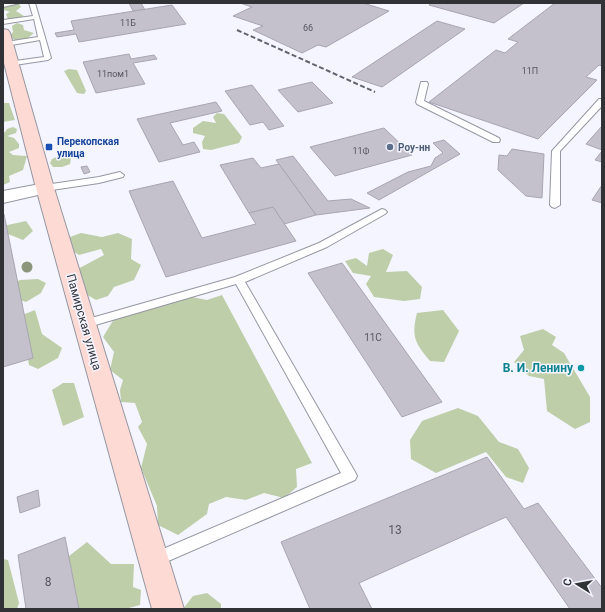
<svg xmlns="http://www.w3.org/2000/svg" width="605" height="612" viewBox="0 0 605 612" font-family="Roboto,sans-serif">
  <rect width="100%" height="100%" fill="#f4f5ff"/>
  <!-- green -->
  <g fill="#becea9">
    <polygon points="12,4 19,4 21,7 16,11 24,16 18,19 8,19 6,14 10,12 4,10 4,7"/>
    <polygon points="17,23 23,25 24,30 34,33 23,42 17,41 9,37 13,32 12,26"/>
    <polygon points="69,69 77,70 86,91 84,94 77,93 64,71"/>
    <polygon points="3,103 9,103 15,120 3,122"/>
    <polygon points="217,113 224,114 242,137 239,143 211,150 203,149 202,142 205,136 193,133 193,128 203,121 216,123 213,117"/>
    <polygon points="13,127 17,129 16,133 7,136 14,138 19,144 19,148 9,152 13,155 27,156 23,170 9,176 10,182 3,185 3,133 5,132 7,129"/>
    <polygon points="61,155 71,158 70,164 62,167 53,167 50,163 52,159"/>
    <polygon points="26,221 33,231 23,240 3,232 3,226"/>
    <polygon points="81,233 102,237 118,233 132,239 131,259 141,265 134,280 114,287 108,296 96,300 77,289 74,271 104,255 101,249 79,255 67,247 70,237"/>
    <polygon points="383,249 393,255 386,272 407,271 422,287 420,299 404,301 374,297 366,284 371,276 353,273 345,261 356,258 367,266 369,253"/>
    <polygon points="38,279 46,283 41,293 26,302 3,295 3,289 20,280"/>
    <polygon points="222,295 312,463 296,469 297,487 284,498 264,493 246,500 226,497 209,504 207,514 178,535 158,525 157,506 141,468 147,444 138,427 142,422 135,403 121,402 120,390 123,380 110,370 114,352 103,337 114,319 187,296 207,300"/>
    <polygon points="35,310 42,334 62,348 58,358 38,369 29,365 20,316"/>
    <path d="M443,310L459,331L444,362L430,361C415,343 411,337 417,313Z"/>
    <polygon points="543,329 556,337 552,345 564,353 590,397 590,422 575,429 547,411 544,379 529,376 514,362 524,350 520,336"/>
    <polygon points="63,383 74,383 84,417 63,426 52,390"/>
    <polygon points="458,408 478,416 499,442 518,449 529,468 523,483 506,477 486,452 436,473 411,459 410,440 422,421"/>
    <polygon points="87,542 111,564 134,564 133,587 141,590 140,605 125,609 61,609 64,560"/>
    <polygon points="3,559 8,560 19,603 17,609 3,609"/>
    <polygon points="207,593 221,604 221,609 183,609 193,596"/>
  </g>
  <!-- building -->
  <g fill="#c4c1cd" stroke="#a8a5b0">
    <polygon points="129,3 141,3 145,10 133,11"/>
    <polygon points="240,3 363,3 389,11 326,47 318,45 302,53 253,30 263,26 233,16 252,7"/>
    <polygon points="432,3 524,3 494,23 429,5"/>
    <polygon points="555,3 602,3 602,66 599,65 586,77 597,80 538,139 429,102 496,50 505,53 518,42 508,39"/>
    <polygon points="172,5 186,24 79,42 76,34 57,37 55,33 74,30 71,21"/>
    <polygon points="437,21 465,29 382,87 352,77"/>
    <polygon points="129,54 131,59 154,55 157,59 133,63 145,84 96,93 83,62"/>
    <polygon points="312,82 333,103 298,112 278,90"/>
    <polygon points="252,85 284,126 269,130 263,122 250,125 225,91"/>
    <polygon points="216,102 222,111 170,123 183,145 194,142 200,152 159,162 137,119"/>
    <polygon points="602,126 602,150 586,144"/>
    <polygon points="384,128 412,155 335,176 310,147"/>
    <polygon points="444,140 460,154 379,200 367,193 408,172 431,166 435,158 443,153 433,143"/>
    <polygon points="512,149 544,154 542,198 526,196 498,170 499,155 507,156"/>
    <polygon points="602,151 602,162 595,160"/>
    <polygon points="293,156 328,201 351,199 370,208 316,215 276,160"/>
    <polygon points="253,158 261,168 279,164 316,215 284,224 273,207 249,213 220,165"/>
    <polygon points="87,166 90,172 84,174 81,167"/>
    <polygon points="173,181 202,238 256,224 249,213 273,207 296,241 166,277 129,191"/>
    <polygon points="602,185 602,203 592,200"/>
    <polygon points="4,214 33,358 3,367 3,215"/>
    <polygon points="342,263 442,402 402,417 308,273"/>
    <polygon points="487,457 524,509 538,503 602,588 602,609 570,609 506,517 359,583 372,609 310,609 281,542"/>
    <polygon points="38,490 40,506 20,513 17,497"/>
    <polygon points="65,537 79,609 26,609 18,555"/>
  </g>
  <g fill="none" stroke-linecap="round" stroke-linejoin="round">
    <!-- lane casing -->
    <g stroke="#9597a2" stroke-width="2">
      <g id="lane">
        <polygon points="3,3 20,3 3,7"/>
        <polygon points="29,3 35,3 51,58 48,60 8,66 8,62 44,57 40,40 6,46 3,45 6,42 38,37 34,19 3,24 3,20 33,16"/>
        <polygon points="421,82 427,82 428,84 424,101 499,138 500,140 499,142 493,142 417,104 416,102"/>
        <polygon points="599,99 602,99 602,106 560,151 560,205 555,208 552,207 550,205 552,151"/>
        <polygon points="120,172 124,175 123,177 99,183 45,191 40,188 45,185 99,177"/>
        <polygon points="382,209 385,210 387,212 385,214 327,247 245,282 355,472 357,476 355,480 159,565 154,567 149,565 146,560 149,555 341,473 236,284 85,328 81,327 79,324 81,321 235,277 319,243"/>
      </g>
    </g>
    <!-- street casing -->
    <g stroke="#9597a2" stroke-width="2">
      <polygon id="street" points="45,183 51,184 54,188 51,192 3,203 3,191"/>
    </g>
    <!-- secondary casing -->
    <g stroke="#9597a2" stroke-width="2">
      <polygon id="secondary" points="3,29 8,30 10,33 54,188 184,609 152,609 36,188 3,59"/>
    </g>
    <!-- lane -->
    <use href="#lane" fill="#fff" fill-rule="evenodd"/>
    <!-- street -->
    <use href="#street" fill="#fff" fill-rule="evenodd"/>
    <!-- secondary -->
    <use href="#secondary" fill="#fedad5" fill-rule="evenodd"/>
    <!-- rail -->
    <polyline stroke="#636469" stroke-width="2" stroke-dasharray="5 2.5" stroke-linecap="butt" points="237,30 375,92"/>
  </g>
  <!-- trees -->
  <circle fill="#8c967d" cx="27" cy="267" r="5.5"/>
  <!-- markers -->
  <rect fill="#1a4fb4" stroke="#f4f5ff" stroke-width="1.5" x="45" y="143" width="8" height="8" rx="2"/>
  <circle fill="#5c6f8a" stroke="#f4f5ff" stroke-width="1.5" cx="390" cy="147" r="4"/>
  <circle fill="#0f9aa8" stroke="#f4f5ff" stroke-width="1.5" cx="581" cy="368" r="4"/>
  <g text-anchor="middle" stroke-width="3" stroke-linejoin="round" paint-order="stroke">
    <!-- far-number labels -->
    <g font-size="9" fill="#56565c">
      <text x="128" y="26">11Б</text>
      <text x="308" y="31">66</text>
      <text x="530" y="74">11П</text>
      <text x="113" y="77">11пом1</text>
      <text x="361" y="154">11Ф</text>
    </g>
    <!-- far-transit labels -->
    <g font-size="10" font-weight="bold" fill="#164399" stroke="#f4f5ff" text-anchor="start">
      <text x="57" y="145">Перекопская<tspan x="57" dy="12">улица</tspan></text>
    </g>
    <!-- far-service labels -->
    <g font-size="10" font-weight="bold" fill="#4e5e75" stroke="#f4f5ff" text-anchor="start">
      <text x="398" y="151">Роу-нн</text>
    </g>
    <!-- number labels -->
    <g font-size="10" fill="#56565c">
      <text x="373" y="341">11С</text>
    </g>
    <!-- street labels -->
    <g font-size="12" fill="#313236" stroke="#f4f5ff">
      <text transform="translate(84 322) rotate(74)" y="4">Памирская улица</text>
    </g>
    <!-- culture labels -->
    <g font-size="12" font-weight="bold" fill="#0d838f" stroke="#f4f5ff" text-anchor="end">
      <text x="573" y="372">В. И. Ленину</text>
    </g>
    <!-- near-number labels -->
    <g font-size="12" fill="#56565c">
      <text x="395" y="534">13</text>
      <text x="48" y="586">8</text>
    </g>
  </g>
  <!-- border -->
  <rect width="605" height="612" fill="none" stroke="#313236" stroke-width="8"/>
  <!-- north arrow -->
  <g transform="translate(577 584) rotate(281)" stroke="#f4f5ff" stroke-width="3" paint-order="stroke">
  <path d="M0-3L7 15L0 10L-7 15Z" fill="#313236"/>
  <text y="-6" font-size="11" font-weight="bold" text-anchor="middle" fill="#313236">С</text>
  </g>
</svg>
